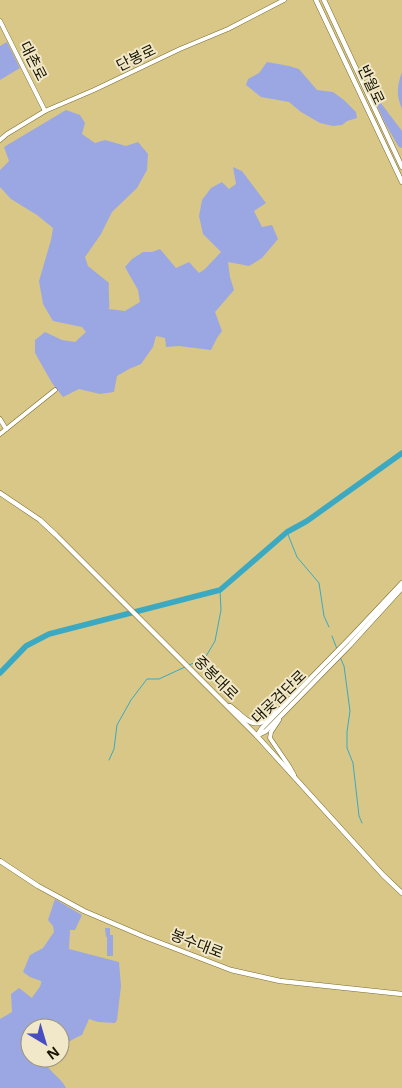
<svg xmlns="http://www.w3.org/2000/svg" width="402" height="1088" viewBox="0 0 402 1088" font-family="'Noto Sans','Noto Sans KR',sans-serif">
  <rect width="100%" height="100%" fill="#d8c787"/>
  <!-- green -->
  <g fill="#9ba7e2">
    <polygon points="7,42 20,68 0,80 0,46"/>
    <polygon points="267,62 289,66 299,69 317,90 333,92 344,100 356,112 357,118 347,121 342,125 333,126 320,123 301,112 289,102 261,97 246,85 248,79 259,73"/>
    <path d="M402,72V109C396,95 397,86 402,72Z"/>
    <polygon points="368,86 402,131 402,148 399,147 397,144 385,123"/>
    <path d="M66,110L80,115L85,123L82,134L95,143L105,140L126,146L138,142L148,154L147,170L137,188L112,212L101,234L85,257L88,266L109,283C108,292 110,301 109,309L125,311L140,302L138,290L125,267L132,259L143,252H152L160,249L176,268L189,262L199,273L205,269L221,252L203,234L199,216L202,200L211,188L222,182L229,189L236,184L233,167L242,171L266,203L254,211L262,227L272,225L278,239L262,258L249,266L228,262L230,277L234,290L215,312L222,331L217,338L211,350L179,346L166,347L165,338L156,336L153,347L141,364L129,369L117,376L114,392L100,394L79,389L63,397L52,383L35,353V340L45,332L62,340L75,342L86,332L82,327L53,321L43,304L39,281L51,240L53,228L37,215L11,199L0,187V170L9,161L4,147Z"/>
    <path d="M55,899L82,915L75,930H70L69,949L119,962L121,986L117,1020L115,1023L98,1022L89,1019L82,1035C76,1037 66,1044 61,1045L60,1028H30V1058H43C47,1071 60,1076 66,1088H0V1019L12,1012L11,994L19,988L32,998C35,992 42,987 41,981L30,977L23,972L30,955L43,948L54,932L53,926L48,920Z"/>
    <polygon points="105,928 110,928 110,935 113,935 113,956 107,956 107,937 106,937"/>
  </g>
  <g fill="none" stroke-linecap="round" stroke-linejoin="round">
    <!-- stream -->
    <g stroke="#3ba9c2" stroke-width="1">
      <polyline points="287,532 297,557 319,583 324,616 329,627"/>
      <polyline points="332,636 337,649"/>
      <polyline points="340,657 344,666 350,711 347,732 347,748 353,763 359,816 362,823"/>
      <polyline points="189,665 205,658 215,641 221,610 220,590"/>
      <polyline points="109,760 114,749 117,725 131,700 147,679 159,679 185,667"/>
    </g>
    <!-- river -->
    <polyline stroke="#3ba9c2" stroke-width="5.5" points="0,673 26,646 49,634 220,590 287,532 307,521 402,453"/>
    <!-- tertiary casing -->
    <g stroke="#7c6d2d" stroke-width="5">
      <g id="tertiary">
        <polyline points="0,21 45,111"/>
        <polyline points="0,140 7,134 45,111 94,90 180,49 228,29 284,0"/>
        <polyline points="0,419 6,429"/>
        <polyline points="0,434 55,390"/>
        <polyline points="279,720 271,732 270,738 289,766 294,775"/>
      </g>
    </g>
    <!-- secondary casing -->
    <g stroke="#7c6d2d" stroke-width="5.5">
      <g id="secondary">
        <polyline points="316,0 402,182"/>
        <polyline points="324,0 402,167"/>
        <polyline points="0,493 40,520 56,535 257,736 383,875 402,893"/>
        <path d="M230,706C239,712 250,728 262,722C267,719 271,715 275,711"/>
        <polyline points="258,735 266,731 350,645 402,588"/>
        <polyline points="257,736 262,728 352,636 402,583"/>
        <polyline points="0,861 38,886 84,911 145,937 231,970 280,981 402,994"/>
      </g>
    </g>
    <!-- tertiary -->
    <use href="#tertiary" stroke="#fff" stroke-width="4"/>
    <!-- secondary -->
    <use href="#secondary" stroke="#fff" stroke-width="4.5"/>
  </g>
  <g text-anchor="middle" stroke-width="4" stroke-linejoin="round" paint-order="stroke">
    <!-- street labels -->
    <g font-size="15" fill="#191300" stroke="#f0e8c8">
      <text transform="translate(136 58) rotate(-26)" y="5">단봉로</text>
      <text transform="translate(33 61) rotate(63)" y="5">대촌로</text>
      <text transform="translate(371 85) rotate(65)" y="5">반월로</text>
      <text transform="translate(216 678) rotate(45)" y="5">중봉대로</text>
      <text transform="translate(279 697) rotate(-44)" y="5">대곶검단로</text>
      <text transform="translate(197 944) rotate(21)" y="5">봉수대로</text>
    </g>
  </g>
  <!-- north arrow -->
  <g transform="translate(45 1043) rotate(142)"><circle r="24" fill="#f0e8c8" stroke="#9a9378"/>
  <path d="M0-4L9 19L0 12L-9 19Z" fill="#484dc2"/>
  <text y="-8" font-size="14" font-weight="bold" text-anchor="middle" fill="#191300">N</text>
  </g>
</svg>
